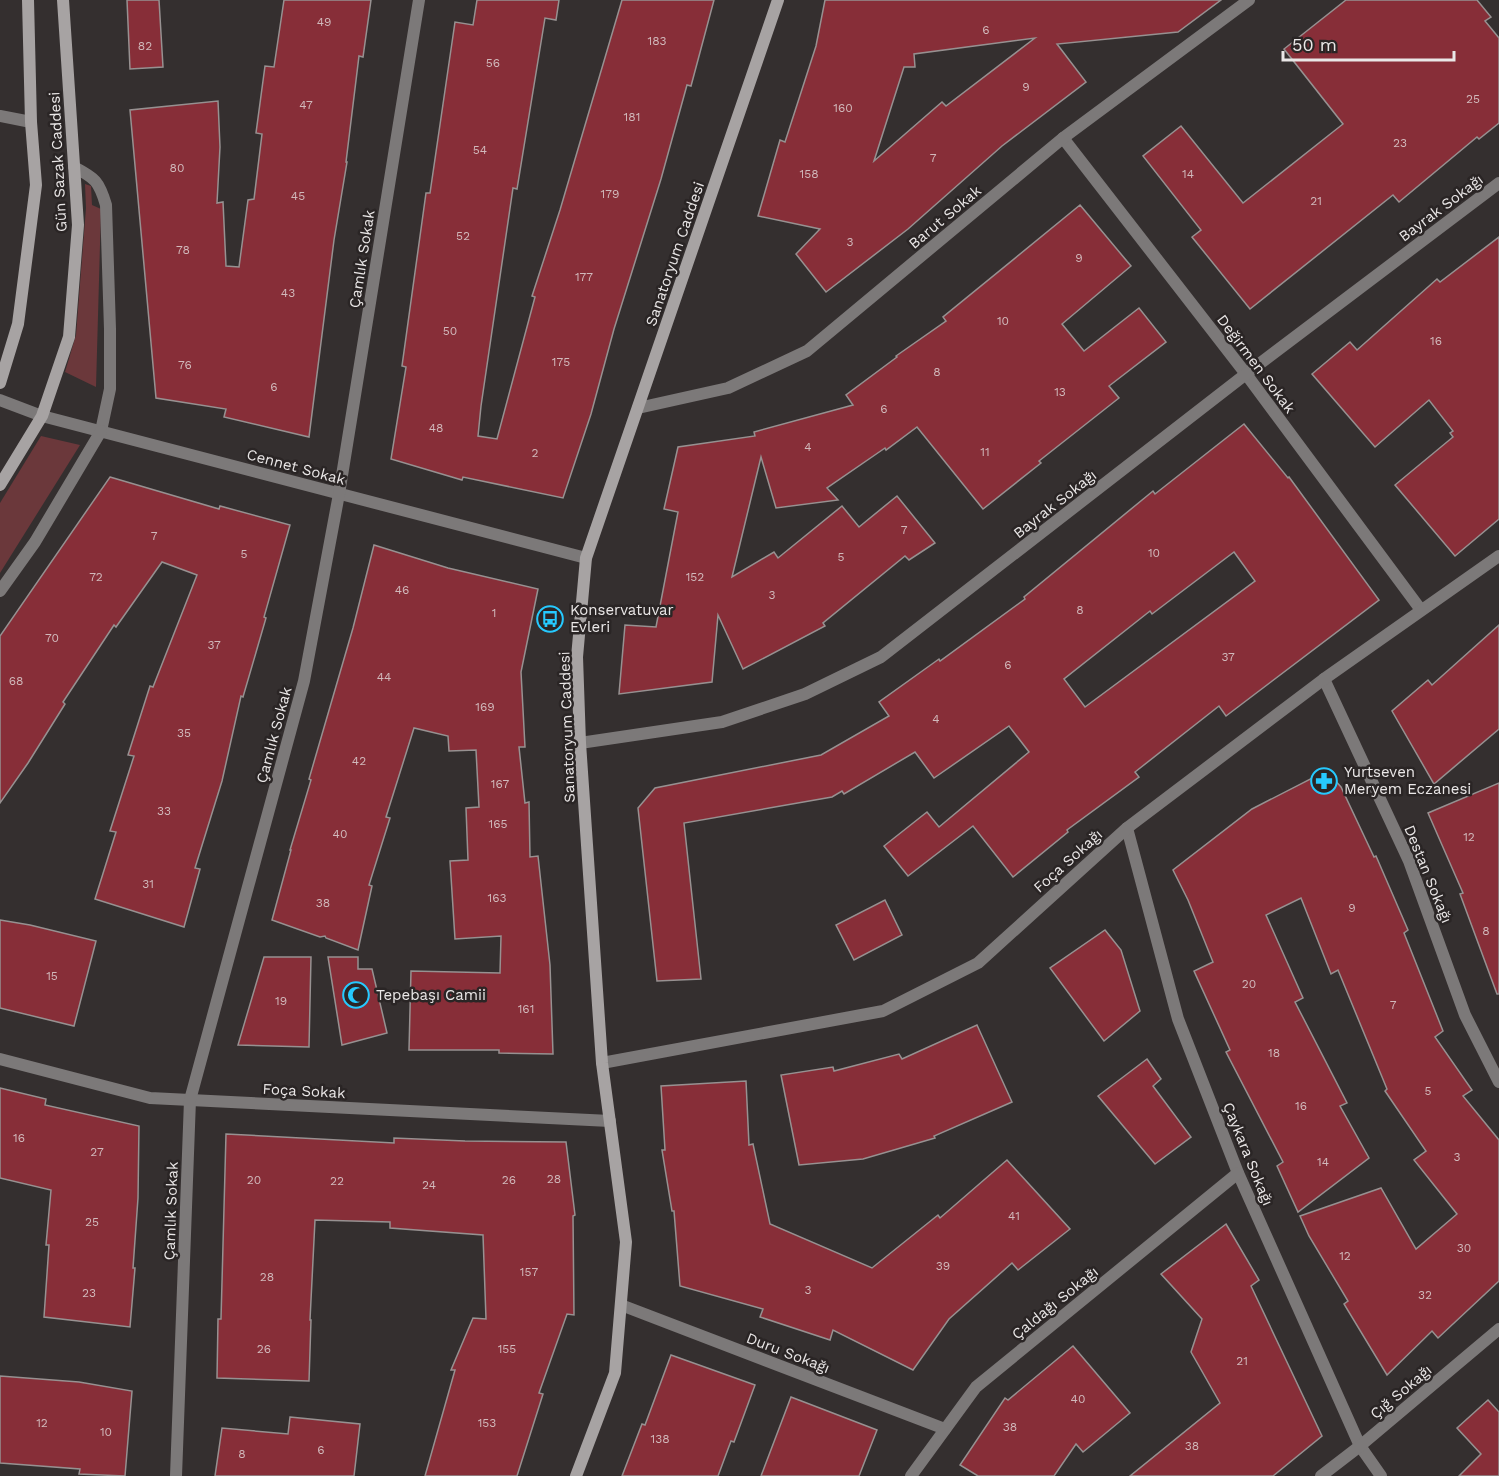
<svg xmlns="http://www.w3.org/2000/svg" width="1499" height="1476" viewBox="0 0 1499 1476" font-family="'Work Sans',sans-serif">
  <rect width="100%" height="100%" fill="#342f2f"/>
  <!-- green -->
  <g fill="#6b383b">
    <polygon points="85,184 91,186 92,205 101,209 96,387 65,372 76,335 86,208"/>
    <polygon points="41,436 80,445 0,573 0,503"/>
  </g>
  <!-- building -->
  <g fill="#872e38" stroke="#979191" stroke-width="1.5" fill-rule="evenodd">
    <polygon points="127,0 159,0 163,67 130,69"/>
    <polygon points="284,0 371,0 363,57 359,56 346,162 347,162 334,240 309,437 224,417 226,409 156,398 130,110 218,101 220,147 217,203 223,202 226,266 239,267 248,200 254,199 262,134 256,133 265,66 274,67"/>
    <polygon points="477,0 559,0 556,20 545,18 517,189 513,188 481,406 478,436 497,439 535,297 532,296 560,210 622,0 714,0 691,86 687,85 661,179 614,329 591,414 563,498 463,477 462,480 391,459 406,367 402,366 426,193 430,193 455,22 473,25"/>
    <path d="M825,0H1221L1178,32L1057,44L1086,82L1002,146L908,229L826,292L796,254L820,229L758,216L780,140L785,142L816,46ZM1035,38L946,106L942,102L874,161L904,67H915L914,54Z"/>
    <polygon points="1346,0 1477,0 1491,17 1485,21 1499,38 1499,123 1479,139 1477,137 1399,202 1393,195 1250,309 1192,237 1201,230 1143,156 1181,126 1243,203 1343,124 1284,49"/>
    <polygon points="1080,205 1131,266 1062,324 1084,351 1139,308 1166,342 1109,386 1119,398 1039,461 1041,463 983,509 917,427 886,450 885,448 827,488 838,500 776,508 761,457 732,577 774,552 778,558 842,506 859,527 897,496 935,543 909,560 905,556 823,623 825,626 743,669 718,615 712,682 619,694 625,625 656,627 678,512 664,509 678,447 755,436 754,432 853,405 846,395 897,357 896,356 946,321 943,317"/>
    <polygon points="1499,237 1499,519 1455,556 1395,485 1453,437 1450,433 1453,431 1429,400 1375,447 1312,374 1350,342 1357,350 1437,279 1440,282"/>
    <path d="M1244,424L1288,478L1289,477L1379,600L1226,716L1219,706L1135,772L1139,777L1067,830L1068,832L1013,877L973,826L908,876L884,846L927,812L939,827L1029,752L1009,726L934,778L915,752L844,794L842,791L832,797L684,823L701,979L657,981L638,808L655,788L821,755L889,716L879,702L939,659L940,661L1025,599L1024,597L1153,491L1155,494ZM1234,552L1255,581L1085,707L1064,679L1150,611L1152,614Z"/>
    <polygon points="110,477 219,509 220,506 290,525 264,617 266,618 243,697 241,696 222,781 195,868 200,869 184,927 95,899 116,832 110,831 134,756 128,755 150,686 153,687 197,575 162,562 116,627 114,625 63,702 65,704 28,763 0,803 0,636"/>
    <polygon points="374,545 448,568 538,589 521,672 525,747 519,747 525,803 529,802 530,857 538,856 550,965 553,1054 499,1053 499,1050 409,1050 411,971 500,973 501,936 455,939 450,861 468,860 466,808 479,807 476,750 449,751 448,736 414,728 386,817 390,818 369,885 372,886 358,950 326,938 325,936 320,937 272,920 291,850 290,850 311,780 309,779 353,628"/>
    <polygon points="1499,625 1499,729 1434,784 1392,711 1428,680 1432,685"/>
    <polygon points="1322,773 1333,778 1341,787 1374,857 1376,856 1408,930 1404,933 1443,1031 1435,1037 1472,1090 1463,1096 1499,1140 1499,1281 1438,1338 1432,1331 1387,1375 1344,1304 1348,1301 1309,1236 1300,1216 1381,1188 1416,1249 1457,1214 1414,1160 1426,1151 1385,1091 1387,1089 1338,970 1331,974 1301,898 1266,915 1303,998 1295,1002 1347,1103 1340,1106 1369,1158 1298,1212 1277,1166 1283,1162 1226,1052 1230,1050 1194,971 1213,962 1188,900 1173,870 1252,809"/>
    <polygon points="1499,783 1499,994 1497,994 1460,894 1463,893 1428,813"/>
    <polygon points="885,900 902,935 854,960 836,925"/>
    <polygon points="0,920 30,925 96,941 74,1026 0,1008"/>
    <polygon points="1105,930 1121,950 1140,1011 1104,1041 1050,968"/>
    <polygon points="264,957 311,957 309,1047 238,1045"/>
    <polygon points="328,957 358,957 358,969 372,969 387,1033 342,1045"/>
    <polygon points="977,1025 1012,1102 934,1136 935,1138 863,1159 799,1165 781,1075 833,1067 834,1071 899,1054 902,1059"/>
    <polygon points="1147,1059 1161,1079 1153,1086 1191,1137 1155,1164 1098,1096"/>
    <polygon points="746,1081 749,1145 753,1144 770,1224 872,1268 938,1215 940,1218 1007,1160 1070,1229 1018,1270 1012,1263 949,1319 913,1370 833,1330 830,1340 760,1317 763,1309 680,1286 674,1211 672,1211 662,1150 665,1150 661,1086"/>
    <polygon points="0,1088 46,1099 45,1105 139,1126 138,1198 133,1268 135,1268 130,1327 44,1317 49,1245 46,1245 51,1190 0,1178"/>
    <polygon points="226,1134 394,1143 394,1138 465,1141 566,1142 575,1215 573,1216 574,1315 567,1314 539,1393 543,1394 517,1476 425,1476 455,1370 451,1370 473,1318 486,1319 483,1235 390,1228 390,1222 315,1220 310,1320 311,1320 309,1381 217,1378 218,1319 221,1319"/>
    <polygon points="1226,1224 1259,1280 1251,1286 1322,1436 1273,1476 1130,1476 1220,1403 1191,1352 1202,1319 1161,1274"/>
    <polygon points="1073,1346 1130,1413 1083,1452 1076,1444 1054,1476 978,1476 960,1465 1005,1398 1008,1400"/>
    <polygon points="671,1355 755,1385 734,1442 731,1441 718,1476 622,1476 642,1424 645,1425"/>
    <polygon points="0,1376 79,1382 132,1391 125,1476 79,1474 80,1469 0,1463"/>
    <polygon points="791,1397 877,1430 859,1476 761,1476"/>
    <polygon points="1488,1400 1499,1412 1499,1476 1459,1476 1481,1454 1457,1428"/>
    <polygon points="290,1417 360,1424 354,1476 215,1476 222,1428 288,1434"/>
  </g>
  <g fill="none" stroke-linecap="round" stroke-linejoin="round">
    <!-- lane -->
    <path stroke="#7c7979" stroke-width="12" d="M74,167C95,178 99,181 106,205L110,329V389L101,431"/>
    <!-- street -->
    <g stroke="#7c7979" stroke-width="12">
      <polyline points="0,116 31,122"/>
      <polyline points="1063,138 1246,374 1421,610"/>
      <polyline points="0,400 42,416 586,558"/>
      <polyline points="638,408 728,388 807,351 1063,138 1249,0"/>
      <polyline points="0,591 35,542 101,431"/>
      <polyline points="1324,679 1409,861 1465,1015 1499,1082"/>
      <polyline points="580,743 722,722 805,694 881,657 1246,374 1499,183"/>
      <polyline points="1127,828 1178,1019 1238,1173 1360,1446 1381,1476"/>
      <polyline points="0,1059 150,1098 610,1121"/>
      <polyline points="602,1063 883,1011 978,963 1127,828 1324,679 1499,556"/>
      <polyline points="621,1305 945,1429"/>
      <polyline points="176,1476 190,1100 304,681 339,494 419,0"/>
      <polyline points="911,1476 976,1387 1238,1173"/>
      <polyline points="1321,1476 1360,1446 1499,1329"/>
    </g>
    <!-- secondary -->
    <g stroke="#a7a3a3" stroke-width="12">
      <polyline points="0,383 18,324 36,185 31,122 28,0"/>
      <polyline points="0,485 42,416 69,337 78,225 63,0"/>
      <polyline points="576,1476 615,1373 626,1242 602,1063 580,743 577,657 586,558 778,0"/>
    </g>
  </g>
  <!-- icons -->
  <defs>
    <g id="bus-ring" transform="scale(1.35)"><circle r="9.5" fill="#2a2525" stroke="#26c9fe" stroke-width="1.5"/><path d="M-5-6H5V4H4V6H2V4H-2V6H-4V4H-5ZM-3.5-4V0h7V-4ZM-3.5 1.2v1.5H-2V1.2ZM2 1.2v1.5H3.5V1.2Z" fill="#26c9fe"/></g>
    <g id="pharmacy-ring" transform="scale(1.35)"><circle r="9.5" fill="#2a2525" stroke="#26c9fe" stroke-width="1.5"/><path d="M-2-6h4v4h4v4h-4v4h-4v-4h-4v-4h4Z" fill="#26c9fe"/></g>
    <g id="mosque-ring" transform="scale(1.35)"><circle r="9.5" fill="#2a2525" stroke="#26c9fe" stroke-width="1.5"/><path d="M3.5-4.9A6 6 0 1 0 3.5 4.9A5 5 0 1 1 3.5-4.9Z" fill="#26c9fe"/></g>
  </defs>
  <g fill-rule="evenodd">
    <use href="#bus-ring" x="550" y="619"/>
    <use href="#pharmacy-ring" x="1324" y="781"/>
    <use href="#mosque-ring" x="356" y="995"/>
  </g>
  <g text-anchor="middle" stroke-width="5" stroke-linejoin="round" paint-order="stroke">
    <!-- number labels -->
    <g font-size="12" fill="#d1b9bb">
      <text x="324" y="26">49</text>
      <text x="986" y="34">6</text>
      <text x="657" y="45">183</text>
      <text x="145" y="50">82</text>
      <text x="493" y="67">56</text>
      <text x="1026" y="91">9</text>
      <text x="1473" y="103">25</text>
      <text x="306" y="109">47</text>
      <text x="843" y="112">160</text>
      <text x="632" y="121">181</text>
      <text x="1400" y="147">23</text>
      <text x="480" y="154">54</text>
      <text x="933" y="162">7</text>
      <text x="177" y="172">80</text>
      <text x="809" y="178">158</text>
      <text x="1188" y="178">14</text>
      <text x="610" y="198">179</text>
      <text x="298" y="200">45</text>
      <text x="1316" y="205">21</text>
      <text x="463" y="240">52</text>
      <text x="850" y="246">3</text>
      <text x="183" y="254">78</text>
      <text x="1079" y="262">9</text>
      <text x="584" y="281">177</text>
      <text x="288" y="297">43</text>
      <text x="1003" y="325">10</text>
      <text x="450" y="335">50</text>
      <text x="1436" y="345">16</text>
      <text x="561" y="366">175</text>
      <text x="185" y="369">76</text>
      <text x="937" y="376">8</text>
      <text x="274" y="391">6</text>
      <text x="1060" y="396">13</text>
      <text x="884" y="413">6</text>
      <text x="436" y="432">48</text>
      <text x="808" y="451">4</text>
      <text x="985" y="456">11</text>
      <text x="535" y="457">2</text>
      <text x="904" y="534">7</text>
      <text x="154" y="540">7</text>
      <text x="1154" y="557">10</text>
      <text x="244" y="558">5</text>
      <text x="841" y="561">5</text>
      <text x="96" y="581">72</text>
      <text x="695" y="581">152</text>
      <text x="402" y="594">46</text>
      <text x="772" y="599">3</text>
      <text x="1080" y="614">8</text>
      <text x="494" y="617">1</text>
      <text x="52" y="642">70</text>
      <text x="214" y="649">37</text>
      <text x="1228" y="661">37</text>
      <text x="1008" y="669">6</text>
      <text x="384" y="681">44</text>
      <text x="16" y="685">68</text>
      <text x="485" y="711">169</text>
      <text x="936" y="723">4</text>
      <text x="184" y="737">35</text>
      <text x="359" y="765">42</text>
      <text x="500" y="788">167</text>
      <text x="164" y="815">33</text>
      <text x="498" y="828">165</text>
      <text x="340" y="838">40</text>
      <text x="1469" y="841">12</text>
      <text x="148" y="888">31</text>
      <text x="497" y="902">163</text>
      <text x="323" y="907">38</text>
      <text x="1352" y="912">9</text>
      <text x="1486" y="935">8</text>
      <text x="52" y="980">15</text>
      <text x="1249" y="988">20</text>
      <text x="281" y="1005">19</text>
      <text x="1393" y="1009">7</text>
      <text x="526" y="1013">161</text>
      <text x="1274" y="1057">18</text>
      <text x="1428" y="1095">5</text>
      <text x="1301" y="1110">16</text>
      <text x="19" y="1142">16</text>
      <text x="97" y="1156">27</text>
      <text x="1457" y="1161">3</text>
      <text x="1323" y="1166">14</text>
      <text x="554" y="1183">28</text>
      <text x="254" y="1184">20</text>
      <text x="509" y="1184">26</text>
      <text x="337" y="1185">22</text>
      <text x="429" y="1189">24</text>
      <text x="1014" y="1220">41</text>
      <text x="92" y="1226">25</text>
      <text x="1464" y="1252">30</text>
      <text x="1345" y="1260">12</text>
      <text x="943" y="1270">39</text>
      <text x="529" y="1276">157</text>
      <text x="267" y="1281">28</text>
      <text x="808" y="1294">3</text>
      <text x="89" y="1297">23</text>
      <text x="1425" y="1299">32</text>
      <text x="264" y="1353">26</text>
      <text x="507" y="1353">155</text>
      <text x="1242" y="1365">21</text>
      <text x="1078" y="1403">40</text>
      <text x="42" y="1427">12</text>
      <text x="487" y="1427">153</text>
      <text x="1010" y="1431">38</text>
      <text x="106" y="1436">10</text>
      <text x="660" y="1443">138</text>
      <text x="1192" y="1450">38</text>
      <text x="321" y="1454">6</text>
      <text x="242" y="1458">8</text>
    </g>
    <!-- street labels -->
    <g font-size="15" fill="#eae7e7" stroke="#2a2525">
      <text transform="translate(58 162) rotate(-93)" y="5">Gün Sazak Caddesi</text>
      <text transform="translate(1441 208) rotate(-37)" y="5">Bayrak Sokağı</text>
      <text transform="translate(945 217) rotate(-40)" y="5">Barut Sokak</text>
      <text transform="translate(675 254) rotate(-71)" y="5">Sanatoryum Caddesi</text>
      <text transform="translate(362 259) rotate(-81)" y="5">Çamlık Sokak</text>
      <text transform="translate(1256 364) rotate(53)" y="5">Değirmen Sokak</text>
      <text transform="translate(296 467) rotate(15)" y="5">Cennet Sokak</text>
      <text transform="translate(1055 504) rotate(-38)" y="5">Bayrak Sokağı</text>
      <text transform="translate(567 727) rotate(-92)" y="5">Sanatoryum Caddesi</text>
      <text transform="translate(274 735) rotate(-75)" y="5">Çamlık Sokak</text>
      <text transform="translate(1068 861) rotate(-42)" y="5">Foça Sokağı</text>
      <text transform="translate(1428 874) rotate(68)" y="5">Destan Sokağı</text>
      <text transform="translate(304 1091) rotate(3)" y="5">Foça Sokak</text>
      <text transform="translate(1248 1154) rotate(68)" y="5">Çaykara Sokağı</text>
      <text transform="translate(171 1211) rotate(-88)" y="5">Çamlık Sokak</text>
      <text transform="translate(1055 1303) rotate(-39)" y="5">Çaldağı Sokağı</text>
      <text transform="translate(788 1353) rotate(21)" y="5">Duru Sokağı</text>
      <text transform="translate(1401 1392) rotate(-40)" y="5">Çığ Sokağı</text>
    </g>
    <!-- poi labels -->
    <g font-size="15" fill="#eae7e7" stroke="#2a2525" text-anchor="start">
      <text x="570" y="615">Konservatuvar<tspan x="570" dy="17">Evleri</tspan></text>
      <text x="1344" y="777">Yurtseven<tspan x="1344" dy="17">Meryem Eczanesi</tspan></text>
      <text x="376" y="1000">Tepebaşı Camii</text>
    </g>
  </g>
  <!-- scale -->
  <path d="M1283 51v9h171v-9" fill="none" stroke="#eae7e7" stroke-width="3"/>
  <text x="1292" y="51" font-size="18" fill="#eae7e7" stroke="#2a2525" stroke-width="4.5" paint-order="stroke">50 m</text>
</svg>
